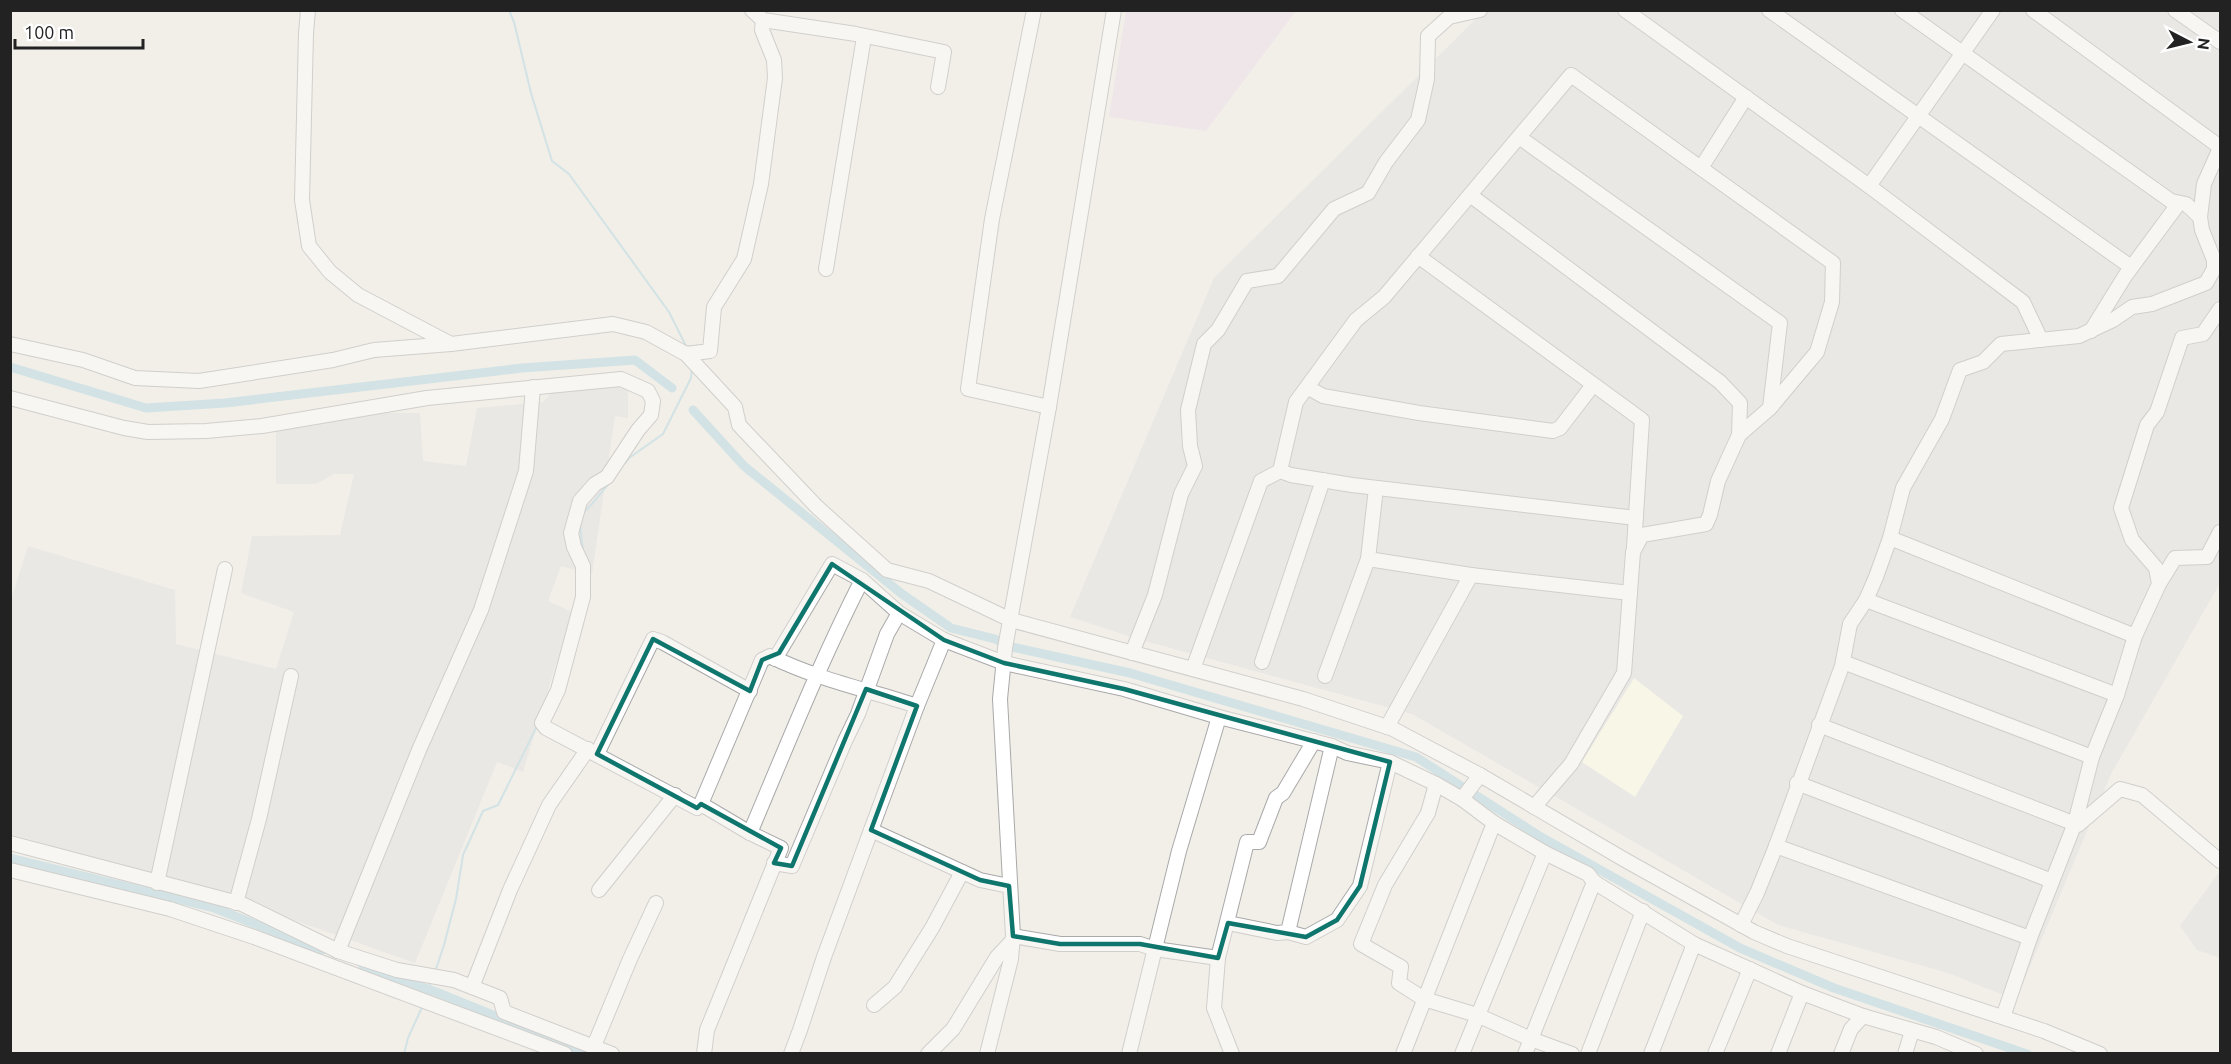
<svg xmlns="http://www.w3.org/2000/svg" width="2231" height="1064" viewBox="0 0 2231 1064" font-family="Ubuntu,sans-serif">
  <rect width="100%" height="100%" fill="#f2efe9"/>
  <!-- residential -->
  <g fill="#e0dfdf">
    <polygon points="1484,11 2220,11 2220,583 2111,774 2016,1000 1948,973 1778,925 1412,714 1137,639 1070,617 1214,278"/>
    <polygon points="628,381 628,418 615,416 592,574 561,566 548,601 574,613 554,670 523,772 497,762 415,963 251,905 11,834 11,600 28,546 175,590 176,644 276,669 294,612 241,593 252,536 340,535 354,474 334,474 316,484 276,484 276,426 362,413 420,413 423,461 466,466 477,408 543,402 552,392"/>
    <polygon points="2220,871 2220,958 2197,950 2180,926"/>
  </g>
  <!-- industrial -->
  <polygon fill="#ebdbe8" points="1126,11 1126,10 1296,11 1206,131 1109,117"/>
  <!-- education -->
  <polygon fill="#ffffe5" points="1634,678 1683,716 1635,797 1582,762"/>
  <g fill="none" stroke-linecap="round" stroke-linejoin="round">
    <!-- stream -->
    <g stroke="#aad3df" stroke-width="2">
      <polyline points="509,10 514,22 531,93 552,161 569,174 669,312 686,346"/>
      <polyline points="619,470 629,458 663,434 691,378 692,368"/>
      <polyline points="582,514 591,505 610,482"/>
      <polyline points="580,524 583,551"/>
      <polyline points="435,972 444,945 456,899 463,855 483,811 498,805 537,726"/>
      <polyline points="426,995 432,980"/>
      <polyline points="404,1054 408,1038 423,1005"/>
    </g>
    <!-- canal -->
    <g stroke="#aad3df" stroke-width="9">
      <polyline points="10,367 146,408 225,403 522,368 635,360 672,388"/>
      <polyline points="693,410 744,466 902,594 951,628 995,639 1012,647 1130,673 1416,757 1541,837 1740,948 1834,988 2027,1054"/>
      <polyline points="10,858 214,908 322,950"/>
      <polyline points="363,966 436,992 590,1054"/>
    </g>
    <!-- minor casing -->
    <g stroke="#a9a9a9" stroke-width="16">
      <g id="minor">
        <polyline points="308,10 306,33 302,200 309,246 330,272 358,295 449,343"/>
        <polyline points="752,10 763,20 856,34 944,52 938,87"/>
        <polyline points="1034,10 992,219 968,389 1049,407"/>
        <polyline points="1625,10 1869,186 2023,302 2041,340"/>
        <polyline points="1769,10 2131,267"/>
        <polyline points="1902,10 2171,201 2186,204 2200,217"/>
        <polyline points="2033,10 2220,147"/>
        <polyline points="2175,10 2220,42"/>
        <polyline points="1519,137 1780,323 1770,408"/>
        <polyline points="1701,168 1746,97"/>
        <polyline points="1869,186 1993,10"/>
        <polyline points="1470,195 1720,382 1740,403 1739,435"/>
        <polyline points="1418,256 1642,420 1634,547"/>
        <polyline points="826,269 864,37"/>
        <polyline points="2091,331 2125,276 2179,203"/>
        <polyline points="10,344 83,360 135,378 199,381 333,360 374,350 451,344 613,324 646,332 686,354 735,407 739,425 817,507 887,570 929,581 1011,620 1303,699 1393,729 1480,775 1625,860 1754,932 1787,946 2044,1031 2100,1054"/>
        <polyline points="686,354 710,351 714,307 744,259 761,184 775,78 774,60 762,30 763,20"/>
        <polyline points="1307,387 1323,396 1419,413 1553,431 1560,428 1593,385"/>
        <polyline points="10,398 124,428 148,432 206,431 262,426 427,398 621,379 648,391 653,401 651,415 638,430 607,477 595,484 580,501 571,533 574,547 583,566 583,597 558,690 542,723 546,728 697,808 701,804 750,833 781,848 707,1030 704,1054"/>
        <polyline points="1280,471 1291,475 1352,485 1636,518"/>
        <polyline points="1376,488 1368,559 1471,575 1387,727"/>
        <polyline points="1890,538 2135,636"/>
        <polyline points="1471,575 1630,593"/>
        <polyline points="2159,584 2175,558 2207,557 2220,532"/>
        <polyline points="1866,600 2117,695"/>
        <polyline points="1132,653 1155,595 1181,494 1195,466 1190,446 1188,410 1204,344 1218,330 1247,281 1278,276 1334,209 1368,193 1386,162 1418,120 1427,79 1428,36 1449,17 1480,10"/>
        <polyline points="775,659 832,564 862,580 899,613 944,640 1004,663 1124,689 1219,717 1332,746 1347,753 1390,762 1436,784 1462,799 1494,823 1545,853 1588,874 1594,882 1694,944 1802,993 1863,1016 1936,1037 1976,1054"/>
        <polyline points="1262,662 1323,480"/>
        <polyline points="1843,662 2092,757"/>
        <polyline points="1193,669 1261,481 1280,471 1296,402 1356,320 1384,297 1571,75 1833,263 1832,302 1817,352 1770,408 1739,435 1718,481 1710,515 1706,524 1642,535 1633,552 1624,673 1571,764 1534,807"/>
        <polyline points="1325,676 1368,559"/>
        <polyline points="917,706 944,640"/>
        <polyline points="1819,725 2078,825 2120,789 2142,795 2220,861"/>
        <polyline points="597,754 653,639 662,642 750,691"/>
        <polyline points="1797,783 2052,881"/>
        <polyline points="1436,784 1428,813 1385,885 1361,944 1401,967 1399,983 1424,999 1477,1015 1531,1039 1572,1054"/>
        <polyline points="1462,799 1480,775"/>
        <path d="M701,804L762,660L770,656C816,679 868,690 917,706L824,957L800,1030L791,1054"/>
        <polyline points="871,830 980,880 1009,886"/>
        <path d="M750,833C786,748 820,662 862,580"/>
        <polyline points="10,843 242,904 338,951 397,970 454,980 500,998 504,1012 612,1054"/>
        <polyline points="1776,846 2030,938"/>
        <polyline points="774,863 792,866 845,741 858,714 887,634 899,613"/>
        <polyline points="10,870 170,909 254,937 565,1054"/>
        <polyline points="157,883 225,569"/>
        <polyline points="599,890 675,795"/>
        <polyline points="236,903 259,819 291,676"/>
        <polyline points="1228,923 1277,933 1288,932 1332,746"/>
        <polyline points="1741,925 1757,893 1776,846 1842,666 1850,624 1866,600 1876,577 1890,538 1903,488 1942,419 1960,370 1983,362 2001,344 2079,336 2113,320 2132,307 2152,304 2206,283 2214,269 2214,260 2202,230 2200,217 2204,184 2220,148"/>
        <polyline points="1288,932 1306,937 1337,920 1360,886 1390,762"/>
        <polyline points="1013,936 1060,944 1140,944 1155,949 1218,958"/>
        <polyline points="338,951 419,750 481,610 526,471 533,387"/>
        <polyline points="472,987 510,890 549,805 588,749"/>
        <polyline points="874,1005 895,987 932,928 962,872"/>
        <polyline points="2003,1017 2030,938 2075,823 2092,757 2117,695 2135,636 2159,584 2156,568 2132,540 2121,508 2147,425 2157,412 2182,338 2203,334 2220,309"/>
        <polyline points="594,1046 630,959 656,903"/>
        <polyline points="928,1054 953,1029 997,957 1012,941"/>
        <polyline points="987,1054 1011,959 1013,936 1000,699 1005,648 1049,407 1114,10"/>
        <polyline points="1129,1054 1179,851 1219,717"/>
        <polyline points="1232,1054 1214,1008 1218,958 1247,842 1259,842 1276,798 1283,793 1314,741"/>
        <polyline points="1403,1054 1494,823"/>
        <polyline points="1462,1054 1545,853"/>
        <polyline points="1525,1054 1594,882"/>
        <polyline points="1588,1054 1643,911"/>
        <polyline points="1651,1054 1694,944"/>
        <polyline points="1715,1054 1750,969"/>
        <polyline points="1778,1054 1802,993"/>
        <polyline points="1841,1054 1851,1029 1863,1016"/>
        <polyline points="1905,1054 1912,1031"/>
      </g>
    </g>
    <!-- minor -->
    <use href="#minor" stroke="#fff" stroke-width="14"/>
  </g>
  <!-- marked area -->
  <path d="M0 0H2231V1064H0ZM832,564L944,640L1004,663L1124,689L1390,762L1360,886L1337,920L1306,937L1228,923L1218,958L1140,944H1060L1013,936L1009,886L980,880L871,830L917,706L866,689L792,866L774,863L781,848L701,804L697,808L597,754L653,639L750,691L762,660L779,653Z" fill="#f2efe9" fill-opacity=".55" fill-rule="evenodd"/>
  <path fill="none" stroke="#0f766e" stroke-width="4.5" stroke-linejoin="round" d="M832,564L944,640L1004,663L1124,689L1390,762L1360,886L1337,920L1306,937L1228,923L1218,958L1140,944H1060L1013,936L1009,886L980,880L871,830L917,706L866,689L792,866L774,863L781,848L701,804L697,808L597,754L653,639L750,691L762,660L779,653Z"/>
  <!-- border -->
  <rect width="2231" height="1064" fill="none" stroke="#222222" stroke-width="24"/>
  <!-- north arrow -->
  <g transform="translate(2189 42) rotate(97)" stroke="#ffffff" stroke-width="4.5" paint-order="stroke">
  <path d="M0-4.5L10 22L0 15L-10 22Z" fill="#222222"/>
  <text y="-9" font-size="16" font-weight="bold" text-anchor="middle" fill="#222222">N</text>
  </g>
  <!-- scale -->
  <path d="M15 39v9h128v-9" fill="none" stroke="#222222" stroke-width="3"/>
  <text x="24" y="39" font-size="18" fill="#222222" stroke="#ffffff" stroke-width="4.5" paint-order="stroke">100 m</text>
</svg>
